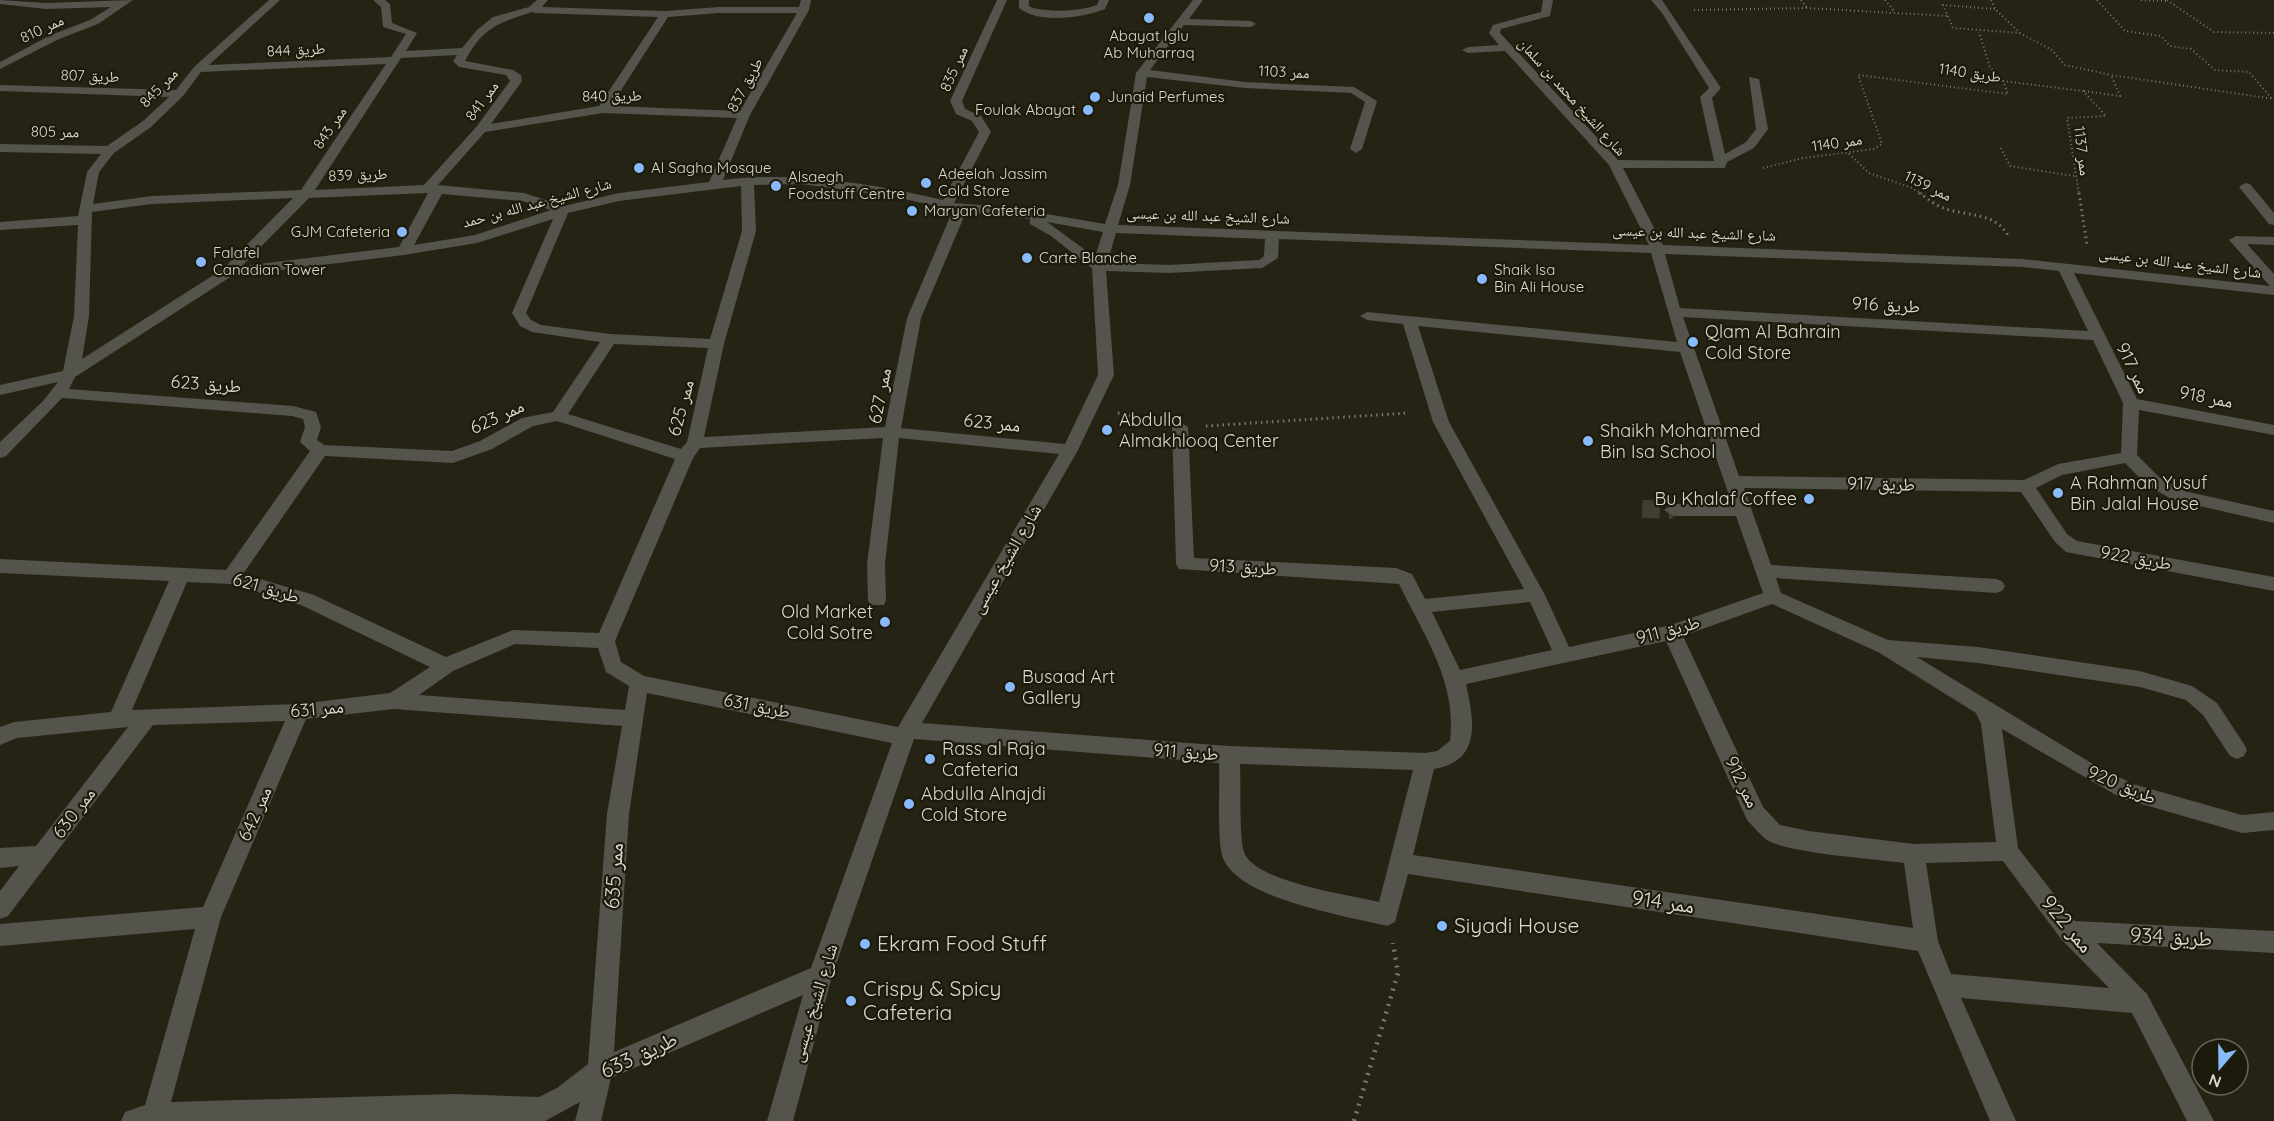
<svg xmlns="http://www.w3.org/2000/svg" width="2274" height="1121" viewBox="0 0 2274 1121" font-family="Quicksand,'Noto Naskh Arabic',sans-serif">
  <rect width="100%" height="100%" fill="#252314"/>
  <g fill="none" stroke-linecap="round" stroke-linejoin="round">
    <!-- minor-tunnel -->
    <polyline stroke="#403e30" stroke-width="18" stroke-dasharray="18 9" stroke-linecap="butt" points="1642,509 1673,510"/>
    <!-- path-far2 -->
    <g stroke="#79786b" stroke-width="2" stroke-dasharray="1 3" stroke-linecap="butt">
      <polyline points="1801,0 1807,8"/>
      <polyline points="1885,0 1895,12"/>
      <polyline points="1991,0 1995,9 2020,33 2052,50 2065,65 2111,75"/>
      <polyline points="2097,0 2125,31 2161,36 2170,46 2191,49 2215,70 2249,72 2272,99"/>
      <polyline points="2141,0 2168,1"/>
      <polyline points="2167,0 2214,32 2274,33"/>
      <polyline points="1995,9 1943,5 1953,28 2020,33"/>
      <polyline points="1694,10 1807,8 1948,16"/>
      <polyline points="2003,81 2083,91 2106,116 2067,118 2079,194"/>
      <polyline points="2084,91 2120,96 2111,75 2274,99"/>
      <polyline points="2001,148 2010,166 2074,176"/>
      <polyline points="1846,151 1869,173 1912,188 1922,194"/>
      <polyline points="1763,168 1803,158 1874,149 1882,144 1858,75 2008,94 2003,81 1990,67 1979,32"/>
    </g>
    <!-- path-far1 -->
    <g stroke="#79786b" stroke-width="3" stroke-dasharray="1.5 4" stroke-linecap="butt">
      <path d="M1919,193C1927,198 1935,205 1943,208C1968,217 1995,211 2009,237"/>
      <polyline points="2079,193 2087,245"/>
      <polyline points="1118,413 1155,422"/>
      <polyline points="1206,426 1408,413"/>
    </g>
    <!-- path -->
    <polyline stroke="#79786b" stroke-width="4.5" stroke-dasharray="2 6" stroke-linecap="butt" points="1354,1121 1398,973 1393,943"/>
    <!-- minor -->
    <g fill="#54534c" fill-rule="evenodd">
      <polygon points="0,0 46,3 133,0 98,24 59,39 0,69 0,62 51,35 90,20 111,7 46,9 0,4"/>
      <path d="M269,0H280L209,65L391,57L406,34L383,27L381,7L373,0H385L390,4L392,23L417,33L406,51L462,48L477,30L493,17L529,7L537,0H548L542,7L665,11L719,7H799L801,0H811L809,10L750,115L723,180C797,171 870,183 943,200L979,132L972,121L956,114L950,101L997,0H1007L962,101L965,109L981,116L991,132L954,203L1005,207L1105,224L1118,185L1136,73L1193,0H1203L1189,19L1251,21L1256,24L1251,27L1184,25L1150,70L1245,82L1354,87L1377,101L1362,149L1356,153L1350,149L1365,102L1351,93L1245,88L1147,77L1130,185L1118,225L1649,245L1609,165L1505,51L1468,53L1462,50L1468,47L1499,45L1489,33L1493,25L1541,12L1543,0H1553L1550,16L1501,29L1500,33L1618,160L1714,161L1700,97L1709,88L1662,13L1651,0H1662L1721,88L1712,98L1725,154L1746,142L1756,129L1749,77L1759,79L1768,129L1754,148L1727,162L1725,168H1623L1663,245L2022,259L2270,286L2229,240L2236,236L2274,237V245L2247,244L2274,274V295L2074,273L2137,399L2274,425V435L2139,410L2137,455L2159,477L2184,491L2274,511V523L2173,500L2147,485L2125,463L2062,475L2036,488L2067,534L2077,541L2274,577V591L2066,552L2055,542L2021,492L1744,488L1771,565L1996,579L2002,581L2005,586L2002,591L1996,593L1776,578L1781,593L1888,640L1978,647L2140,671L2192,686L2217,703L2244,744L2247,750L2244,756L2237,759L2230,756L2203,715L2186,700L2140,687L1978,663L1917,657L2093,764L2133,784L2242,815L2274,812V830L2242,833L2121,798L2002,729L2018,848L2075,921L2274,931V953L2097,943L2147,994L2214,1121H2187L2132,1013L1961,998L2016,1121H1990L1918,951L1408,874L1395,922L1387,926C1348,916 1234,899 1222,855C1217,835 1220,786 1219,763L914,739L832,976L793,1121H767L803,995L611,1078L601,1121H575L580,1102L545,1121H121L125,1112L145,1105L195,929L0,946V924L203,907L285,721L153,725L8,916L0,919V891L19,866L0,868V848L36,846L128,727L17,738L0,745V727L14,722L111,712L169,581L0,573V559L226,570L310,451L300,442L305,427L303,419L292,416L62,398L6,456L0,458V442L43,401L58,382L0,395V385L63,371L74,316L78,225L0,230V222L78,216L87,172L101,154L0,152V144L107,146L143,121L169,97L0,91V85L176,90L194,67ZM532,12L535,13L658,17L599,106L491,124L522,81L521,75L513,70L465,61C483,27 498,23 532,12ZM719,13H797L740,111L611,106L668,17ZM457,55L453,61L459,67L506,75L510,81L477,126L424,185L315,190L401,58ZM386,64L301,190L152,196L93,204L99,172L114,153L151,127L183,96L201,72ZM603,113L737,118L709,182L619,193L564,206L524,193L438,185L485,132ZM801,184L896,197L953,210L907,318L885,427L704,437L724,344L756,231L754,185ZM741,186L742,231L710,339L610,334L541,325L531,320L526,313L568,213L619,201ZM428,193L399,247L242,266L309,198ZM442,194L522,201L551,210L475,235L414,245ZM293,198L223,269L82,359L89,316L92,212L152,204ZM966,212L1030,219V224L1051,236L1092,268L1098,375L1065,444L901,428L921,318ZM553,219L512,313L520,326L532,332L600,342L553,412L522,418L480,441L452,451L324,445L317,440L321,427L316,412L293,406L69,389L75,377L232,276L404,255L477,243ZM1047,222L1103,232L1095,257ZM1116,233L1265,239L1264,256L1259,260L1169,265L1107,263ZM1279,239L1651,253L1677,342L1367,312L1360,316L1367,320L1403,324L1433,422L1524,589L1425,599L1412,574L1396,568L1194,558L1188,427L1180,422L1172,427L1176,564L1179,569L1399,584C1424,636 1457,681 1450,741L1437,751L1425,753L1229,746L922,723L1078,450L1114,375L1106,271L1169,273L1262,268L1278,258ZM1665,254L2022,267L2059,271L2088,331L1680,308ZM1683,317L2093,340L2123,403L2121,453L2058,464L2024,480L1739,476ZM1418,326L1680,352L1732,504H1673L1664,510L1673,516H1736L1763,593L1671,625L1569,647L1545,595L1449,422ZM614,344L708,348L687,442L681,449L568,414ZM557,421L675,459L599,633L513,630L446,657L314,595L243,574L325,456L453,463L492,449L533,426ZM883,438L867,564L868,600L870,605H884L886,600L885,564L899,438L1059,454L898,727L644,676L621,662L615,641L693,458L700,448ZM187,582L231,584L301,605L430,667L390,693L299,704L132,710ZM1530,602L1552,650L1460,670L1432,612ZM1772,604L1878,652L1976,713L1981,724L1996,842L1914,844L1809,831L1780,825L1763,807L1683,636ZM1666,641L1747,820C1753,826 1760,835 1767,840C1787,853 1876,859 1904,863L1913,928L1413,855L1434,769C1482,761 1474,721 1466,684ZM515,644L598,648L606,672L629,686L625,710L419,695L453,671ZM647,693L892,743L811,968L614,1052L629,814ZM394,709L622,726L607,814L588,1064L557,1088L539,1097L455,1094L171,1102L221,917L306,719ZM1240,764L1413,770L1379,902C1350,895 1254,882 1244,852C1239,837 1241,783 1240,764ZM2003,861L2061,939L2109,988L1951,974L1938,941L1926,863Z"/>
      <path d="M1019,0H1029V6L1033,8C1053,12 1077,12 1097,5L1099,0H1109L1105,9C1083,18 1038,24 1019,8Z"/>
      <polygon points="2245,183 2250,184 2274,213 2274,225 2269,224 2239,187"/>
    </g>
  </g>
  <!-- markers -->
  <g fill="#88bafc" stroke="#1c1a0b" stroke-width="2">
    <circle cx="1149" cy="18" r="6"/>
    <circle cx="1095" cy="97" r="6"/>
    <circle cx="1088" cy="110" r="6"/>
    <circle cx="639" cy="168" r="6"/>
    <circle cx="926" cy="183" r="6"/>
    <circle cx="776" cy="186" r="6"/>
    <circle cx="912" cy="211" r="6"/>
    <circle cx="402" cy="232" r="6"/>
    <circle cx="1027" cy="258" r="6"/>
    <circle cx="201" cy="262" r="6"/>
    <circle cx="1482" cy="279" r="6"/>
    <circle cx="1693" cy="342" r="6"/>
    <circle cx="1107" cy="430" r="6"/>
    <circle cx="1588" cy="441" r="6"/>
    <circle cx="2058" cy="493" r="6"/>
    <circle cx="1809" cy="499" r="6"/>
    <circle cx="885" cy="622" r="6"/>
    <circle cx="1010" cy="687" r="6"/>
    <circle cx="930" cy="759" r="6"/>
    <circle cx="909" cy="804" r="6"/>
    <circle cx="1442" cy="926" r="6"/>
    <circle cx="865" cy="944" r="6"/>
    <circle cx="851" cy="1001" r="6"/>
  </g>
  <g text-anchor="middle" stroke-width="4.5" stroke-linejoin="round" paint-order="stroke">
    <!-- far-street labels -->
    <g font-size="15" fill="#dad9cf" stroke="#1c1a0b">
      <text transform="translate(42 29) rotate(-25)" y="5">ممر 810</text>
      <text transform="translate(296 50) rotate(-3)" y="5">طريق 844</text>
      <text transform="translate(954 69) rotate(-66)" y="5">ممر 835</text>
      <text transform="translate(1284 72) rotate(3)" y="5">ممر 1103</text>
      <text transform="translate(1970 73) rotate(8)" y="5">طريق 1140</text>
      <text transform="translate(90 76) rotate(2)" y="5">طريق 807</text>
      <text transform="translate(745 85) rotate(-62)" y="5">طريق 837</text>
      <text transform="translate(159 88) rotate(-46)" y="5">ممر 845</text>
      <text transform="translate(612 96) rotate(-1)" y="5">طريق 840</text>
      <text transform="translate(1572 97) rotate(48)" y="5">شارع الشيخ محمد بن سلمان</text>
      <text transform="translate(482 101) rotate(-54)" y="5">ممر 841</text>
      <text transform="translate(330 128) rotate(-56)" y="5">ممر 843</text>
      <text transform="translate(55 132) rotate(1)" y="5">ممر 805</text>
      <text transform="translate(1837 143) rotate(-8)" y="5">ممر 1140</text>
      <text transform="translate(2082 151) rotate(83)" y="5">ممر 1137</text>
      <text transform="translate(358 175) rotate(-2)" y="5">طريق 839</text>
      <text transform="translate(1928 186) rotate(26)" y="5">ممر 1139</text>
      <text transform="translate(537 203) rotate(-15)" y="5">شارع الشيخ عبد الله بن حمد</text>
      <text transform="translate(1208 216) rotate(2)" y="5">شارع الشيخ عبد الله بن عيسى</text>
      <text transform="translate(1694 233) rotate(2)" y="5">شارع الشيخ عبد الله بن عيسى</text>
      <text transform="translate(2180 263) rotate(7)" y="5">شارع الشيخ عبد الله بن عيسى</text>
    </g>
    <!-- far-poi labels -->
    <g font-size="15" fill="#dad9cf" stroke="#1c1a0b" text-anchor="start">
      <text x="1149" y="41" text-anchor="middle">Abayat Iglu<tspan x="1149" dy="17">Ab Muharraq</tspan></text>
      <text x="1107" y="102">Junaid Perfumes</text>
      <text x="1076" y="115" text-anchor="end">Foulak Abayat</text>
      <text x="651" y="173">Al Sagha Mosque</text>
      <text x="938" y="179">Adeelah Jassim<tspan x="938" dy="17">Cold Store</tspan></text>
      <text x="788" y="182">Alsaegh<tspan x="788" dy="17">Foodstuff Centre</tspan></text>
      <text x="924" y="216">Maryan Cafeteria</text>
      <text x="390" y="237" text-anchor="end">GJM Cafeteria</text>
      <text x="213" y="258">Falafel<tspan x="213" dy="17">Canadian Tower</tspan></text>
      <text x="1039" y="263">Carte Blanche</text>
      <text x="1494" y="275">Shaik Isa<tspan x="1494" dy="17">Bin Ali House</tspan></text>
    </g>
    <!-- street labels -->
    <g font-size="18" fill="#dad9cf" stroke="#1c1a0b">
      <text transform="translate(1886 305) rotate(3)" y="6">طريق 916</text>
      <text transform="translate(2133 368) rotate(64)" y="6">ممر 917</text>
      <text transform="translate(206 384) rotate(4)" y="6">طريق 623</text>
      <text transform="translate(880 396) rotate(-79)" y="6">ممر 627</text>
      <text transform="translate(2206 397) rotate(11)" y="6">ممر 918</text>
      <text transform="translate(681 408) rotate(-75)" y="6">ممر 625</text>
      <text transform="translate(497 417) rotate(-25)" y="6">ممر 623</text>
      <text transform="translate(992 423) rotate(6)" y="6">ممر 623</text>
      <text transform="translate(1881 484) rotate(1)" y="6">طريق 917</text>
      <text transform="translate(2136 558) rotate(10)" y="6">طريق 922</text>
      <text transform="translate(1006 559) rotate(-60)" y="6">شارع الشيخ عيسى</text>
      <text transform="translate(1243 567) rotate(3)" y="6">طريق 913</text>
      <text transform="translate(266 588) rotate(16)" y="6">طريق 621</text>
      <text transform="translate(1668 630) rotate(-15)" y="6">طريق 911</text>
      <text transform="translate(757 706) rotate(11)" y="6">طريق 631</text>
      <text transform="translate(317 709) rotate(-5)" y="6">ممر 631</text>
      <text transform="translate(1186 752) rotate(4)" y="6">طريق 911</text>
      <text transform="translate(1742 782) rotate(64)" y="6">ممر 912</text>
      <text transform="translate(2122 785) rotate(23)" y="6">طريق 920</text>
      <text transform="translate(74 813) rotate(-53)" y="6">ممر 630</text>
      <text transform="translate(255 814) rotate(-66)" y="6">ممر 642</text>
      <text transform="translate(814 1003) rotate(-73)" y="6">شارع الشيخ عيسى</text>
    </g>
    <!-- poi labels -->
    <g font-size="18" fill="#dad9cf" stroke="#1c1a0b" text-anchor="start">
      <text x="1705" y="338">Qlam Al Bahrain<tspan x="1705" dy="21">Cold Store</tspan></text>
      <text x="1119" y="426">Abdulla<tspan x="1119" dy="21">Almakhlooq Center</tspan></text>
      <text x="1600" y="437">Shaikh Mohammed<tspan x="1600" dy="21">Bin Isa School</tspan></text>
      <text x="2070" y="489">A Rahman Yusuf<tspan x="2070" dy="21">Bin Jalal House</tspan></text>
      <text x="1797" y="505" text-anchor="end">Bu Khalaf Coffee</text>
      <text x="873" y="618" text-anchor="end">Old Market<tspan x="873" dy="21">Cold Sotre</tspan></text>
      <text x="1022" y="683">Busaad Art<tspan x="1022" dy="21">Gallery</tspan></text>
      <text x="942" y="755">Rass al Raja<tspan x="942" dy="21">Cafeteria</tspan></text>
      <text x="921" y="800">Abdulla Alnajdi<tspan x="921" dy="21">Cold Store</tspan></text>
    </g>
    <!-- near-street labels -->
    <g font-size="21" fill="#dad9cf" stroke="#1c1a0b">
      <text transform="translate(614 876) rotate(-86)" y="7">ممر 635</text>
      <text transform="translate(1663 902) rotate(8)" y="7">ممر 914</text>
      <text transform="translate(2067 924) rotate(50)" y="7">ممر 922</text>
      <text transform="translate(2171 937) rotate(3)" y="7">طريق 934</text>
      <text transform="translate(639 1055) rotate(-25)" y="7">طريق 633</text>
    </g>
    <!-- near-poi labels -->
    <g font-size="21" fill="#dad9cf" stroke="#1c1a0b" text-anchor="start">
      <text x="1454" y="933">Siyadi House</text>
      <text x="877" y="951">Ekram Food Stuff</text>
      <text x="863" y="996">Crispy &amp; Spicy<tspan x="863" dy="24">Cafeteria</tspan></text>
    </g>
  </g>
  <!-- north arrow -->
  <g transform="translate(2220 1067) rotate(200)"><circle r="28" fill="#1c1a0b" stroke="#686659" stroke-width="1.5"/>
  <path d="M0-4.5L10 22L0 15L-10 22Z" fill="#88bafc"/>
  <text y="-9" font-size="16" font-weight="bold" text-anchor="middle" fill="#dad9cf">N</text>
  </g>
</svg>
